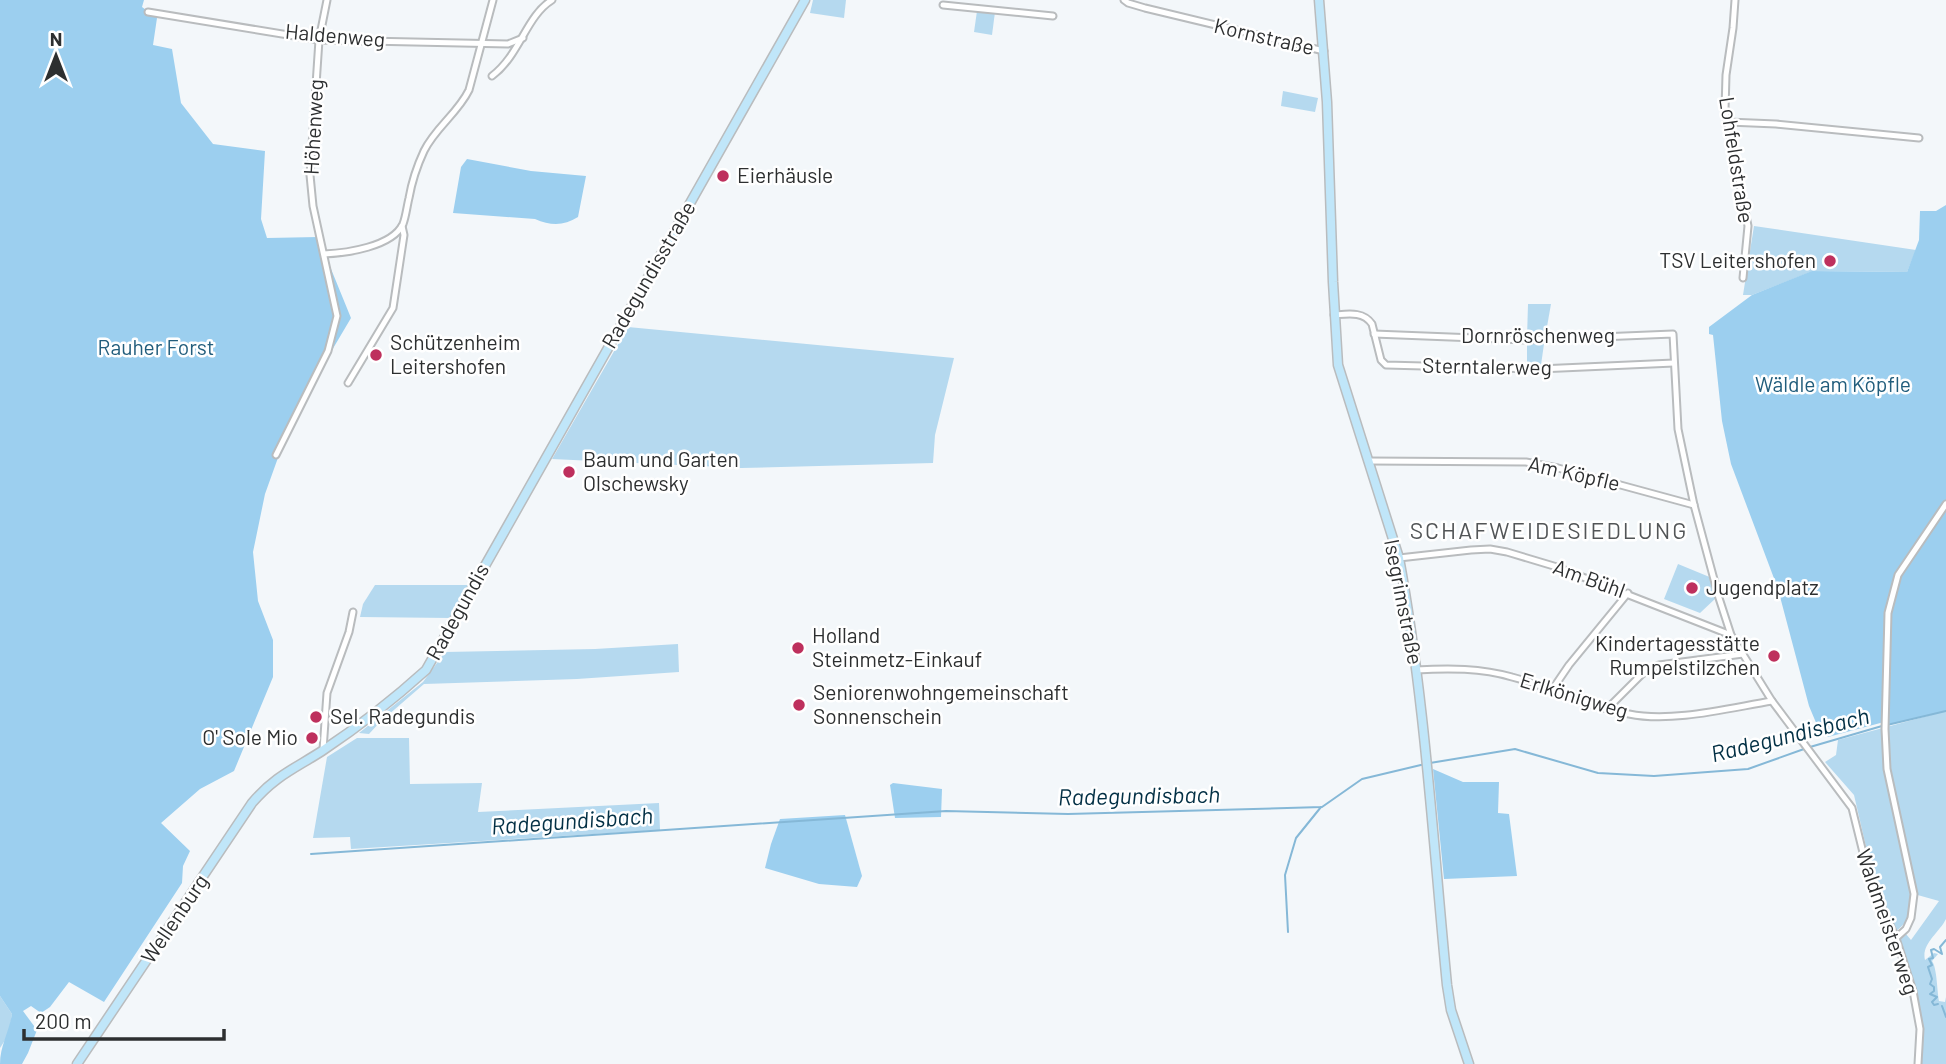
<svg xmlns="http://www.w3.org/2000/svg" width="1946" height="1064" viewBox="0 0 1946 1064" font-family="Barlow,sans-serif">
  <rect width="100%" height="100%" fill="#f3f7fa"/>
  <!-- green -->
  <g fill="#b5d9ef">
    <polygon points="813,0 846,0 844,18 810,13"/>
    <polygon points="977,11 995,12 992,35 974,32"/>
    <polygon points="1283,91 1318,98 1315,112 1281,106"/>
    <polygon points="1754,226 1916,250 1907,272 1813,271 1752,295 1743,295"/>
    <polygon points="1528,304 1551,304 1545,338 1527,338"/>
    <polygon points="628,327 954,358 935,435 933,463 741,468 552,459"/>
    <polygon points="1527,344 1544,344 1541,365 1527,365"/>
    <polygon points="1678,564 1712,578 1717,597 1700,613 1664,599"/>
    <polygon points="375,585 470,585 451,618 360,617 363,604"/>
    <polygon points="678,644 679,672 577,679 424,684 380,722 369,734 359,733 423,682 445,652 595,649"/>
    <path d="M1946,711V919C1939,933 1921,944 1925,960L1934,953L1938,954L1932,961C1937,968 1937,990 1939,1001L1945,1002L1946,997V1064H1921C1927,1021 1912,980 1900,939L1906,934L1911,940L1939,901L1914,894C1913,912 1909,921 1895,932L1874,881L1854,795L1825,762L1836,755L1838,740Z"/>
    <polygon points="357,738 409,738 410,784 482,783 478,812 659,803 660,830 351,849 350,837 313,838 327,757"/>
    <polygon points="0,996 12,1014 9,1034 0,1048"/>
  </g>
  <!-- forest -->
  <g fill="#9ccfef">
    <path d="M0,0H144L142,7L157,18L153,45L172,49L181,103L213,144L265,151L261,219L267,238L318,237L351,318L325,362L284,441L265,494L253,552L258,601L273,640V677L234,771L200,789L161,823L190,851L183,866L182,883L104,1002L69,982L50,1007L41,1013L31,1006L23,1011L37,1030L28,1053L22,1064H0C0,1046 9,1032 12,1014L0,996Z"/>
    <path d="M467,159L531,171L586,176L578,217C564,226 551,226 535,219L453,213L461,167Z"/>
    <polygon points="1946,205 1946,711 1891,724 1884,722 1828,737 1817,725 1809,706 1778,589 1731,464 1722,421 1713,335 1709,334 1709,327 1752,295 1812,271 1907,272 1919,240 1920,211 1936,211"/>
    <polygon points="1433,769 1463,782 1499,782 1498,813 1509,814 1517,876 1444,879"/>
    <polygon points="893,783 942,789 941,817 895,818 890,785"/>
    <polygon points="845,815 862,876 857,887 819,884 765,868 771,844 780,819"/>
  </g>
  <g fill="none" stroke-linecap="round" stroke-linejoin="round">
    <!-- stream -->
    <g stroke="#85b8d7" stroke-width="2">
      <polyline points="1887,725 1946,711"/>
      <polyline points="1810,747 1882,726"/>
      <polyline points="1430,763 1515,749 1598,773 1654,776 1748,769 1804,749"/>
      <polyline points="311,854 946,811 1068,814 1322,807 1362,779 1425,764"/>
      <polyline points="1288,932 1285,875 1296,838 1321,807"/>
      <polyline points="1938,1004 1934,1005 1932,1002 1937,997 1930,994 1934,991 1934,987 1930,984 1932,979 1928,967 1932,965 1929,959 1933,958 1931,950 1934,949 1942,954 1940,947 1946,940"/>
      <polyline points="1942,1006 1946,1017"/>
    </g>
    <!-- street casing -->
    <g stroke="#b9bcbe" stroke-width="9">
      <g id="street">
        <polyline points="1124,0 1128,3 1145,8 1324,51"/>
        <polyline points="1735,0 1733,28 1726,75 1725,110 1748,226 1743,278"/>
        <polyline points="943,5 1053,16"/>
        <polyline points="148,12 319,40 508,44 523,38"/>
        <path d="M492,76C520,55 526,16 552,0"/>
        <polyline points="1728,122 1776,124 1919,138"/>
        <path d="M324,254C346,253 392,247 403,224C406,216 407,206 409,198C412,181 417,166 424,151C435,128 458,113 469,90L493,0"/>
        <path d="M1334,315C1348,314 1363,311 1372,324L1381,360L1386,365L1539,369L1674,363"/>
        <polyline points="1374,334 1527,340 1673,334 1678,429 1694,505 1719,598 1731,635 1772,701 1852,808 1870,881 1896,938 1913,991 1920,1029 1918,1064"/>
        <polyline points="348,383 393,308 404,235 402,226"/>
        <polyline points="276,455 328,351 337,316 313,206 310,175 319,40 327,0"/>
        <polyline points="1368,461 1526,462 1558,468 1694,505"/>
        <polyline points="1399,558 1471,550 1490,549 1507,552 1557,567 1731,635"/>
        <path d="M1416,670C1449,668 1481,668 1512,677C1551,687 1589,707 1629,714C1672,723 1729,708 1772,701"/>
        <polyline points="1552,690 1569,665 1628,593"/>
        <polyline points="1608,708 1642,674 1659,665 1743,654"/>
        <polyline points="323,750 327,693 349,632 353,612"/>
        <polyline points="1896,938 1906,929 1911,918 1914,894 1887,769 1885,729 1888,613 1898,575 1946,504"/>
      </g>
    </g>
    <!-- secondary casing -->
    <g stroke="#b9bcbe" stroke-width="11">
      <g id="secondary">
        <path d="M1319,0L1327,102L1333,282L1338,365L1399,558C1425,699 1433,842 1447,985L1451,1010L1469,1064"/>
        <path d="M77,1064L252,803C275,776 294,769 322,751C358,727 394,699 426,670L805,0"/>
      </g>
    </g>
    <!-- street -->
    <use href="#street" stroke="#fff" stroke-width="5"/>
    <!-- secondary -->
    <use href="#secondary" stroke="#c0e6f9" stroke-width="8"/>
  </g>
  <!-- markers -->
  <g fill="#be305d" stroke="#fff" stroke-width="2.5">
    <circle cx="723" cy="176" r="7"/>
    <circle cx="1830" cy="261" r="7"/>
    <circle cx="376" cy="355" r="7"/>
    <circle cx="569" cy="472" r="7"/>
    <circle cx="1692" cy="588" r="7"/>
    <circle cx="798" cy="648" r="7"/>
    <circle cx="1774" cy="656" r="7"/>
    <circle cx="799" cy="705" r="7"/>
    <circle cx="316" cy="717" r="7"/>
    <circle cx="312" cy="738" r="7"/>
  </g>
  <g text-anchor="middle" stroke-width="5" stroke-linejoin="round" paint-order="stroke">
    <!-- street labels -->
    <g font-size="21" fill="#2d2f30" stroke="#fff">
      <text transform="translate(335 36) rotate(5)" y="7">Haldenweg</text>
      <text transform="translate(1264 37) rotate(13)" y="7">Kornstraße</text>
      <text transform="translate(314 127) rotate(-87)" y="7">Höhenweg</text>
      <text transform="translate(1736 160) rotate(81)" y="7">Lohfeldstraße</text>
      <text transform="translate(649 275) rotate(-60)" y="7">Radegundisstraße</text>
      <text x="1538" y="343">Dornröschenweg</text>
      <text transform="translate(1487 367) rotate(1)" y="7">Sterntalerweg</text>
      <text transform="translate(1574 474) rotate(13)" y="7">Am Köpfle</text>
      <text transform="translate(1589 579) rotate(20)" y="7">Am Bühl</text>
      <text transform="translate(1403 602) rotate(79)" y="7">Isegrimstraße</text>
      <text transform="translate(458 612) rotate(-61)" y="7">Radegundis</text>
      <text transform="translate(1574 696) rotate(17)" y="7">Erlkönigweg</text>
      <text transform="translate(175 919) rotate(-56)" y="7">Wellenburg</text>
      <text transform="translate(1887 922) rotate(71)" y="7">Waldmeisterweg</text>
    </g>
    <!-- poi labels -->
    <g font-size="21" fill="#2d2f30" stroke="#fff" text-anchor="start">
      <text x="737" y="183">Eierhäusle</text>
      <text x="1816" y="268" text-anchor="end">TSV Leitershofen</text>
      <text x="390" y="350">Schützenheim<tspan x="390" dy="24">Leitershofen</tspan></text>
      <text x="583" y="467">Baum und Garten<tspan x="583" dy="24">Olschewsky</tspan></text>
      <text x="1706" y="595">Jugendplatz</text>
      <text x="812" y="643">Holland<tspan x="812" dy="24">Steinmetz-Einkauf</tspan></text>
      <text x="1760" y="651" text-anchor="end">Kindertagesstätte<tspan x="1760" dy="24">Rumpelstilzchen</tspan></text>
      <text x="813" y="700">Seniorenwohngemeinschaft<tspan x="813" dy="24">Sonnenschein</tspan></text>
      <text x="330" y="724">Sel. Radegundis</text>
      <text x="298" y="745" text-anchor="end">O' Sole Mio</text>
    </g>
    <!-- park labels -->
    <g font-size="21" fill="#215d7c" stroke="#fff">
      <text x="156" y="355">Rauher Forst</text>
      <text x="1833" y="392">Wäldle am Köpfle</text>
    </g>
    <!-- neighbourhood labels -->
    <g font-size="23" letter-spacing="2" fill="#525557" stroke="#fff">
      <text x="1549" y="539">SCHAFWEIDESIEDLUNG</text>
    </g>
    <!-- water labels -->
    <g font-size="23" font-style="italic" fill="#033045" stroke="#fff">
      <text transform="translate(1790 735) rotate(-14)" y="8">Radegundisbach</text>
      <text transform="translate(1139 796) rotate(-1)" y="8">Radegundisbach</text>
      <text transform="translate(572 821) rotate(-4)" y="8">Radegundisbach</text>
    </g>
  </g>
  <!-- north arrow -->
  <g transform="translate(56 56)" stroke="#ffffff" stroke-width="5" paint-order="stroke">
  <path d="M0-5L12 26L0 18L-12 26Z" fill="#2d2f30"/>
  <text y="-10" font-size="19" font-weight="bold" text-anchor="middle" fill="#2d2f30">N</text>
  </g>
  <!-- scale -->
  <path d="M24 1029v10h200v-10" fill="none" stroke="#2d2f30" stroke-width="3.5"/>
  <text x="35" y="1029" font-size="21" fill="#2d2f30" stroke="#ffffff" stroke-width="5" paint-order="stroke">200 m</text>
</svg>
